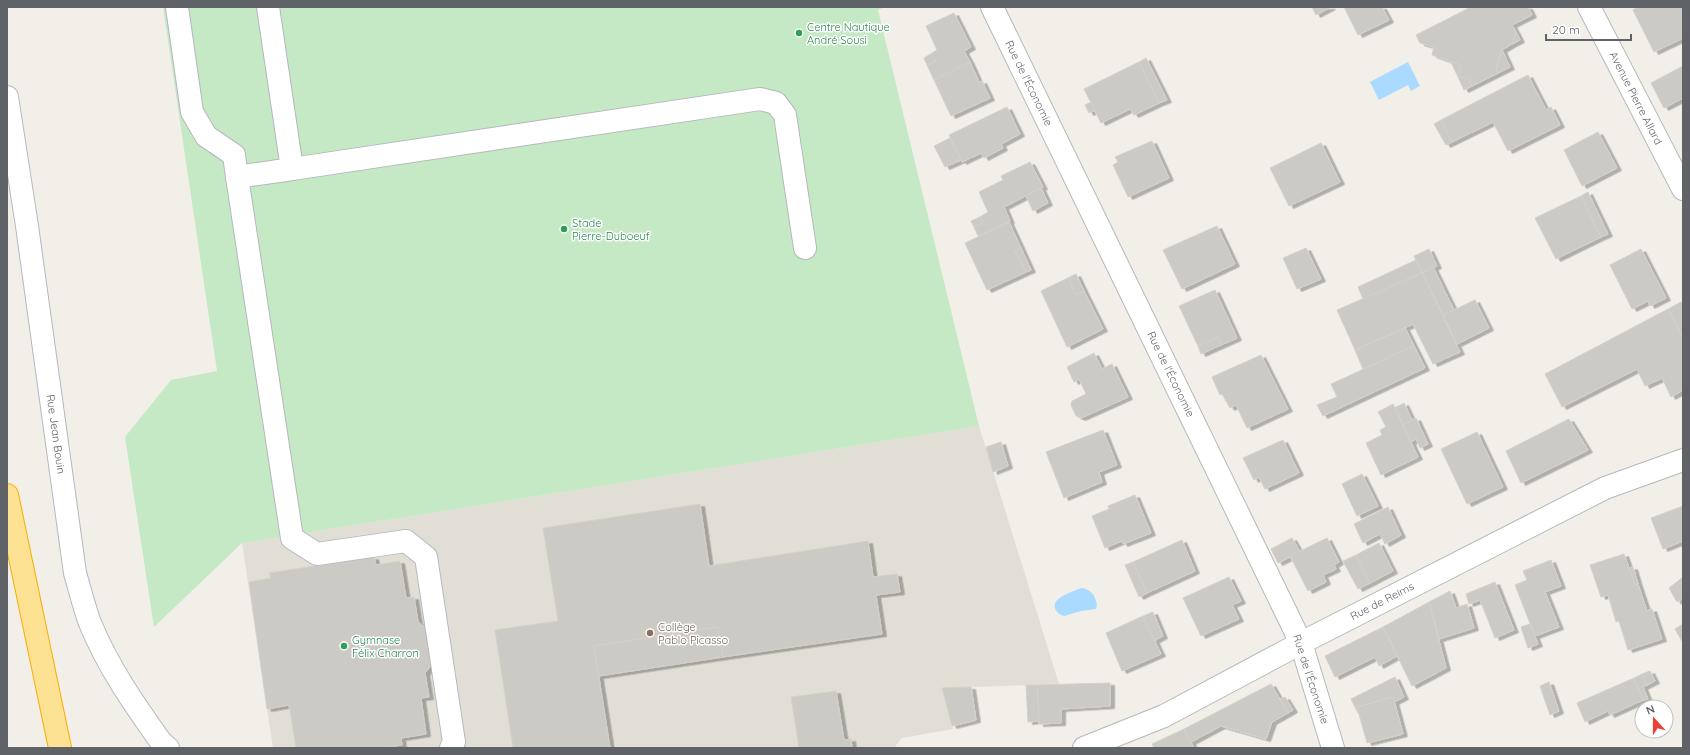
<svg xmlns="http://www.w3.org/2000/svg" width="1690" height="755" viewBox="0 0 1690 755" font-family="Quicksand,sans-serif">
  <defs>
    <filter id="shadow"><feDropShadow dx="4.5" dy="2.5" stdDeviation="0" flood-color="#0004"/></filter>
  </defs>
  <rect width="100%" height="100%" fill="#f1efe8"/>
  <!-- education -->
  <polygon fill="#e1ded6" points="979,426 1059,684 942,688 953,729 902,738 894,748 273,748 242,543"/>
  <!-- green -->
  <polygon fill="#c5e8c5" points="163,7 884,7 878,10 979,426 242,543 154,627 125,437 171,380 217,371"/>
  <!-- water -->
  <g fill="#aadaff">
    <polygon points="1408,62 1420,86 1411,91 1408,85 1379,100 1370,82"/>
    <path d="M1081,588C1091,589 1095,595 1097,605L1096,609L1081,611L1064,616C1060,615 1056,612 1055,608C1052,597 1073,592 1081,588Z"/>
  </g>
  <!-- building -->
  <g fill="#cccac5" stroke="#d6d1c6" filter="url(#shadow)">
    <polygon points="1312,7 1331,7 1316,15"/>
    <polygon points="1344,7 1382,7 1389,20 1358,35"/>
    <polygon points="1471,7 1528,7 1532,15 1512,25 1516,32 1512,44 1502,50 1496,68 1498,73 1472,86 1468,78 1458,77 1461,65 1432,55 1434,47 1420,43 1416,35"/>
    <polygon points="1638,7 1683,7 1683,38 1654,52 1633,10"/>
    <polygon points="954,13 971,47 964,51 970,62 934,80 927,65 936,61 932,53 937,50 926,26"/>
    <polygon points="1516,32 1520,40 1512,44"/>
    <polygon points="1502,50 1510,67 1498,73 1496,68"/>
    <polygon points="932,53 936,61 927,65 924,58"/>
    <polygon points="1146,58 1167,100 1159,103 1139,62"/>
    <polygon points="970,62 979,82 982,81 990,98 951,116 934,80"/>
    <polygon points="1139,62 1159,103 1134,115 1130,109 1101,123 1084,89"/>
    <polygon points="1451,62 1461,65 1458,77"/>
    <polygon points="1683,66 1683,98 1664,108 1651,83"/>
    <polygon points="1528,75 1546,110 1551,107 1560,125 1508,151 1493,122 1452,142 1441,120"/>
    <polygon points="1458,77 1468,78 1472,86 1464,90"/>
    <polygon points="1091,102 1095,110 1089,113 1085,105"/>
    <polygon points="1007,107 1020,134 1001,144 1003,148 984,158 981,153 962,162 949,135"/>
    <polygon points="1441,120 1452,142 1446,145 1434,124"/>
    <polygon points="1598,132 1617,168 1582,186 1564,150"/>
    <polygon points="950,138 961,160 945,167 934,146"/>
    <polygon points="1152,141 1169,178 1128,197 1113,165 1118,162 1115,157"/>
    <polygon points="1321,143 1340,182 1289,206 1270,168"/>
    <polygon points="1030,162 1043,187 1004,207 1010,221 978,236 974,227 983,222 980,217 988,212 979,192 1003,180 1001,176"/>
    <polygon points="1041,188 1048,203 1033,211 1026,196"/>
    <polygon points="1588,192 1608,234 1601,237 1581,196"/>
    <polygon points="1581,196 1601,237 1556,259 1535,218"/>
    <polygon points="980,217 983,222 974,227 971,221"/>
    <polygon points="1009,222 1021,248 1015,251 1026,272 987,290 965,243"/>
    <polygon points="1217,226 1235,264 1182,289 1163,250"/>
    <polygon points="1021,248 1031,270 1026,272 1015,251"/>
    <polygon points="1306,248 1321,279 1297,289 1283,258"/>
    <polygon points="1429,249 1437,266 1422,273 1414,256"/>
    <polygon points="1641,249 1666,298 1650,306 1648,301 1632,309 1610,265"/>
    <polygon points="1416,260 1422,273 1363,299 1358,287"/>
    <polygon points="1433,267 1454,310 1443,315 1422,273"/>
    <polygon points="1422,273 1460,352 1433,364 1413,324 1355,350 1337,310"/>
    <polygon points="1076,274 1084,291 1076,295 1068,278"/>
    <polygon points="1068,278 1076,295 1084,291 1103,329 1067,347 1041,291"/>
    <polygon points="1215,290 1237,338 1221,345 1218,337 1198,346 1179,306"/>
    <polygon points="1475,300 1489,328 1457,344 1443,315"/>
    <polygon points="1683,301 1683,338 1668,309"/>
    <polygon points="1668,309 1683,338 1683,390 1671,397 1662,378 1645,386 1637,369 1562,407 1545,374"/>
    <polygon points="1405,328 1414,346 1363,369 1355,350"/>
    <polygon points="1218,337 1221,345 1201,354 1198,346"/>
    <polygon points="1414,346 1425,368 1323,416 1317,405 1337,397 1331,384"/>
    <polygon points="1094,353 1102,369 1112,364 1128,397 1081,418 1076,416 1071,405 1072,401 1086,394 1079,379 1074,382 1067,367"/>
    <polygon points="1261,355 1288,409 1247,428 1236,405 1230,408 1222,394 1220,395 1212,377"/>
    <polygon points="1404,403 1412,420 1403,425 1395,408"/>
    <polygon points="1393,404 1418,457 1381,475 1366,443 1382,435 1380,430 1386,427 1378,412"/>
    <polygon points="1416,418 1428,444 1420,448 1416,439 1411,442 1403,425"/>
    <polygon points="1569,419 1588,450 1521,483 1506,451"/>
    <polygon points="1103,430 1117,465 1099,472 1102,482 1064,498 1046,452"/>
    <polygon points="1477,432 1503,487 1467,504 1441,449"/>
    <polygon points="1283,440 1299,473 1265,489 1259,477 1254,480 1243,458"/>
    <polygon points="1001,442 1008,466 993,472 986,447"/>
    <polygon points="1362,474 1378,506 1357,516 1342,484"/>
    <polygon points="1135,495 1151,533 1123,544 1122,541 1105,548 1092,516 1109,509 1108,506"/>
    <polygon points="700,504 709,566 868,541 873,577 897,574 900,592 876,595 882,634 723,657 718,627 594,646 610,748 513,748 495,630 558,621 543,528"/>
    <polygon points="1683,506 1683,541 1663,549 1651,518"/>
    <polygon points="1388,507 1401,535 1385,544 1380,534 1363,543 1354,524"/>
    <polygon points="1292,538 1300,552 1278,563 1271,549"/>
    <polygon points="1327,538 1339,562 1334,565 1336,569 1323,575 1326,582 1308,591 1290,556"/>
    <polygon points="1182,540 1195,571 1147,593 1133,562"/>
    <polygon points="1379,543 1393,571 1370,583 1356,555"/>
    <polygon points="1624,554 1635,585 1638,584 1647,611 1652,609 1662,639 1628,650 1619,621 1616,622 1608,595 1601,597 1590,565"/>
    <polygon points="1356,555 1370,583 1358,589 1343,561"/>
    <polygon points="374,557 376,565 400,561 406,598 414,597 418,622 427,629 433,663 425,673 429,697 421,698 426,734 401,738 402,745 381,748 296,748 289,705 267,709 249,582 271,578 269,573"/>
    <polygon points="1551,560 1561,586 1545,592 1559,627 1535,636 1515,585 1527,580 1523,571"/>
    <polygon points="1133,562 1147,593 1139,597 1125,565"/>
    <polygon points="1633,567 1638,584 1635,585 1629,568"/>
    <polygon points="1229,577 1241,601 1232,605 1239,619 1201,636 1183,598"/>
    <polygon points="1683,577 1683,598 1677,602 1669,588"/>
    <polygon points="1495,582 1514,630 1495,638 1480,600 1469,604 1466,594"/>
    <polygon points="1450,591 1456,608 1467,604 1474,628 1439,639 1429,602"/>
    <polygon points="1429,602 1446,668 1412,686 1383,627"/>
    <polygon points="1153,612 1163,636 1154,641 1143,616"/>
    <polygon points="1143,616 1161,654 1122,671 1106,633"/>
    <polygon points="1530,624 1538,644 1528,648 1521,627"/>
    <polygon points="1683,624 1683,643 1675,629"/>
    <polygon points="718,627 723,657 599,676 594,646"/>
    <polygon points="1383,627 1397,656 1379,666 1375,657 1335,677 1325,656"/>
    <polygon points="1650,671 1655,681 1647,685 1642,674"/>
    <polygon points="1642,674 1647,685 1643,687 1648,699 1643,700 1634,678"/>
    <polygon points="1395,677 1404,697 1394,702 1393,697 1357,707 1358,713 1351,699"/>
    <polygon points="1634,678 1643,700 1610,715 1608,711 1585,722 1577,703"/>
    <polygon points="1549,682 1559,711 1550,715 1540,686"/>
    <polygon points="1110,683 1110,706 1061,709 1061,723 1039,724 1037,685"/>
    <polygon points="1271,684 1288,713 1272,722 1266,739 1221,726 1191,742 1184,729"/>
    <polygon points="1026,685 1037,685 1039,721 1028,722"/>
    <polygon points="971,687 976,720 952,726 942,688"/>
    <polygon points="836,691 844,740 851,739 852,748 799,748 791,697"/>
    <polygon points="1285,697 1293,710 1288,713 1280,699"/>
    <polygon points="1393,697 1403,734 1367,743 1357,707"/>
    <polygon points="1184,729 1194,748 1154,748 1152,744"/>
  </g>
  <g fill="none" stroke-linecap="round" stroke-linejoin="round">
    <!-- minor casing -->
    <g stroke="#b5b8bc" stroke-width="24">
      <g id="minor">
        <polyline points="177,7 192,112 206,136 234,155 237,177"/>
        <polyline points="268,7 292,169 760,99 776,103 785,115 805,248"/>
        <polyline points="992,7 1301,643 1333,748"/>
        <polyline points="1589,7 1683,189"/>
        <path d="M7,97L27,226L75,573C80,590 84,607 90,623C108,667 134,704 161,742L168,748"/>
        <polyline points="292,169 237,177 292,538 317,554 406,541 426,557 454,742 451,748"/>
        <polyline points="1084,748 1164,716 1301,643 1605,488 1683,460"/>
      </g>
    </g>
    <!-- highway casing -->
    <g stroke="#f9ab00" stroke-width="24">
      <polyline id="highway" points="7,495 60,748"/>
    </g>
    <!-- minor -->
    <use href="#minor" stroke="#fff" stroke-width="22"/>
    <!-- highway -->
    <use href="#highway" stroke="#fde293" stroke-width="22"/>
  </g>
  <!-- markers -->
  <g fill="#2e9e5b" stroke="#fff" stroke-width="1.5">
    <circle cx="799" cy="33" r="4"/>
    <circle cx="564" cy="229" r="4"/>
    <circle cx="344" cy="646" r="4"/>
  </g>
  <circle fill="#8d6e63" stroke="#fff" stroke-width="1.5" cx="650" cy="633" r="4"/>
  <g text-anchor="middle" stroke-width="3" stroke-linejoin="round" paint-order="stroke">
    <!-- leisure labels -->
    <g font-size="11" fill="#27864d" stroke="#fff" text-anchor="start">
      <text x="807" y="31">Centre Nautique<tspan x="807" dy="13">André Sousi</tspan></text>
      <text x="572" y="227">Stade<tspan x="572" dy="13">Pierre-Duboeuf</tspan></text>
      <text x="352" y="644">Gymnase<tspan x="352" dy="13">Félix Charron</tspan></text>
    </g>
    <!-- street labels -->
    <g font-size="11" fill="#5f6368" stroke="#fff">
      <text transform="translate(1029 83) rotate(64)" y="4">Rue de l'Économie</text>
      <text transform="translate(1636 98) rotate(63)" y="4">Avenue Pierre Allard</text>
      <text transform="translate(1171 374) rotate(64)" y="4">Rue de l'Économie</text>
      <text transform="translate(56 434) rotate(82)" y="4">Rue Jean Bouin</text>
      <text transform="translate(1382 601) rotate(-27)" y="4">Rue de Reims</text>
      <text transform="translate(1311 679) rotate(72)" y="4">Rue de l'Économie</text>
    </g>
    <!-- education labels -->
    <g font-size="11" fill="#785e54" stroke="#fff" text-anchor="start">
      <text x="658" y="631">Collège<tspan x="658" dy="13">Pablo Picasso</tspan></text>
    </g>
  </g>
  <!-- border -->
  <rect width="1690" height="755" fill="none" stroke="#5f6368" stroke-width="16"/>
  <!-- north arrow -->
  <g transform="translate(1654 719) rotate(339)"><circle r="19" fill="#ffffff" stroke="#bfc1c3"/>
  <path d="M0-3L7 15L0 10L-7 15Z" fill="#ea4335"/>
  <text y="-6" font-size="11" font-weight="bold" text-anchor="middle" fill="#5f6368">N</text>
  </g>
  <!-- scale -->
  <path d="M1546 34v6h85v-6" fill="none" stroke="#5f6368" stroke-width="2"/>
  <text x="1552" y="34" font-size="12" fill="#5f6368" stroke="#ffffff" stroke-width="3" paint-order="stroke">20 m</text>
</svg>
